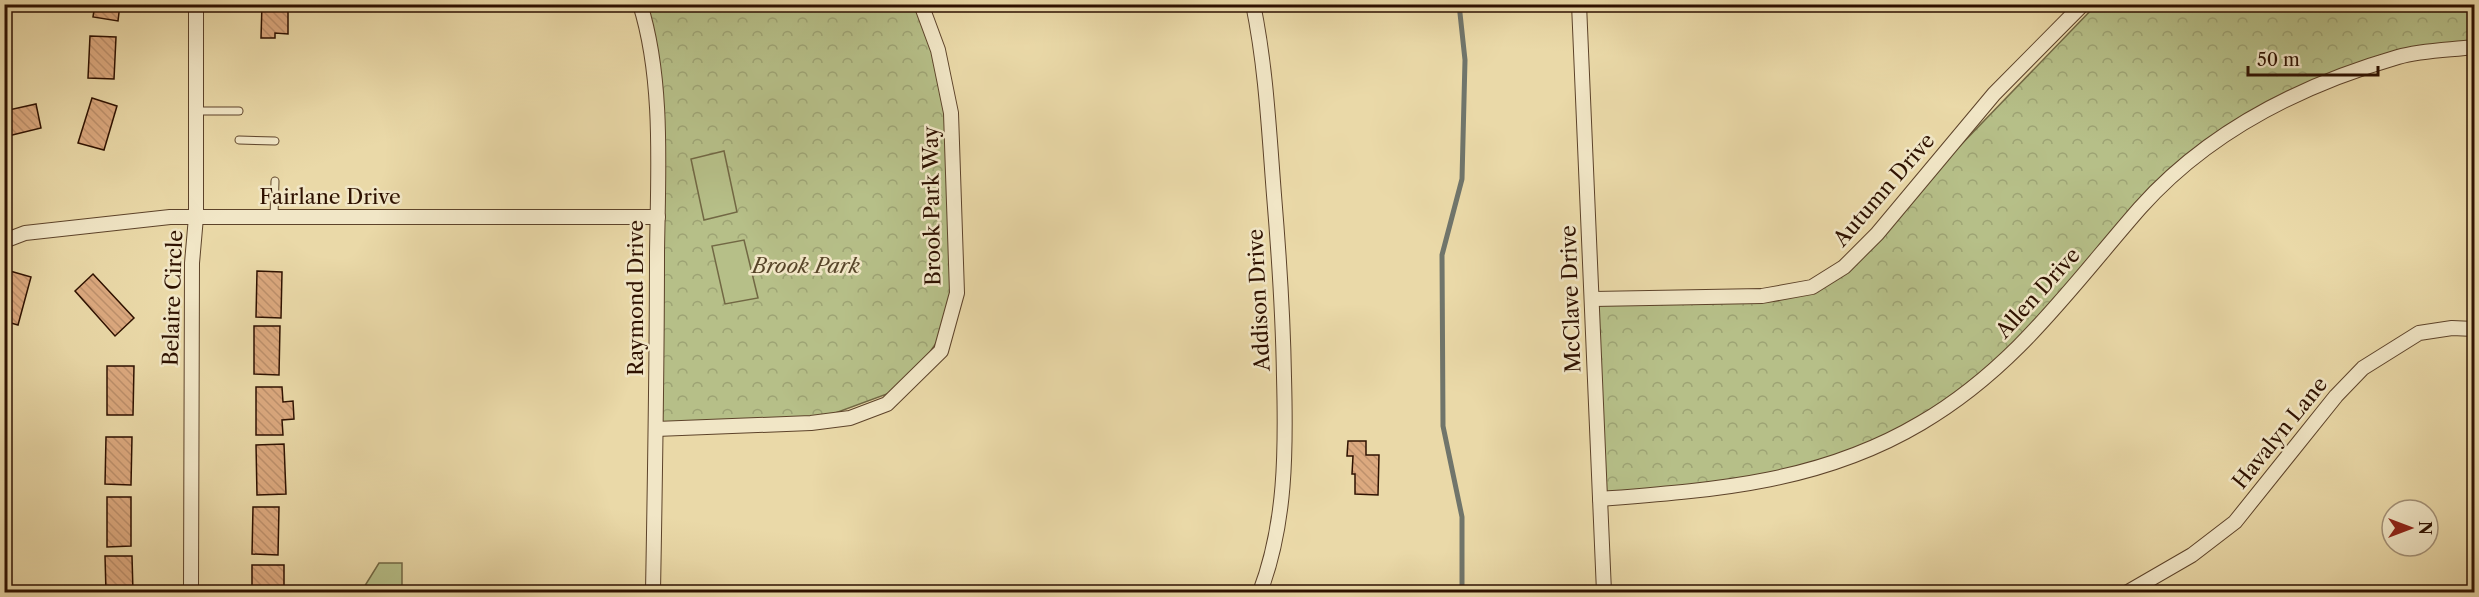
<svg xmlns="http://www.w3.org/2000/svg" width="2479" height="597" viewBox="0 0 2479 597" font-family="'Libre Caslon Text',serif">
  <defs>
    <pattern id="park-crowns" width="20" height="18" patternUnits="userSpaceOnUse" patternTransform="scale(1.5)"><rect width="20" height="18" fill="#b6bf88"/><path d="M2 6a3 3 0 1 1 6 0M12 15a3 3 0 1 1 6 0" fill="none" stroke="#9da374"/></pattern>
    <pattern id="building-back-hatch" width="6" height="6" patternUnits="userSpaceOnUse" patternTransform="scale(1.5)"><rect width="6" height="6" fill="#dca97f"/><path d="M-1 5l2 2M0 0l6 6M5-1l2 2" fill="none" stroke="#bd906c"/></pattern>
  </defs>
  <rect width="100%" height="100%" fill="#ead9a8"/>
  <filter id="stains"><feTurbulence type="fractalNoise" baseFrequency=".00333" numOctaves="4"/><feColorMatrix values="0 0 0 0 .2 0 0 0 0 .09 0 0 0 0 .02 0 0 0 .5 -.17"/></filter>
  <radialGradient id="worn" r=".72"><stop offset=".6" stop-color="#630" stop-opacity="0"/><stop offset="1" stop-color="#630" stop-opacity=".3"/></radialGradient>
  <!-- park -->
  <g fill="url(#park-crowns)" stroke="#726844" stroke-width="1.5">
    <polygon points="646,5 923,5 952,113 954,317 906,387 819,419 652,427 664,113"/>
    <polygon points="2096,5 2474,5 2474,48 2398,55 2268,106 2143,200 2042,327 1962,401 1864,451 1763,482 1598,502 1593,305 1775,295 1839,271"/>
  </g>
  <!-- pitch -->
  <g fill="#b6bf88" stroke="#726844" stroke-width="1.5">
    <polygon points="724,151 737,212 704,220 691,159"/>
    <polygon points="744,240 758,298 725,304 712,246"/>
    <polygon points="379,563 402,563 402,587 413,588 418,592 361,592"/>
  </g>
  <g fill="none" stroke-linecap="round" stroke-linejoin="round">
    <!-- stream -->
    <polyline stroke="#70756b" stroke-width="5" points="1459,4 1465,60 1462,179 1442,255 1443,426 1462,517 1462,592"/>
  </g>
  <!-- building -->
  <g fill="url(#building-back-hatch)" stroke="#2e1100" stroke-width="1.5">
    <polygon points="95,4 120,4 118,21 93,17"/>
    <polygon points="262,4 288,4 288,34 275,33 275,38 261,38"/>
    <polygon points="90,36 116,37 114,79 88,78"/>
    <polygon points="92,98 117,106 104,150 78,143"/>
    <polygon points="36,104 41,128 4,137 4,111"/>
    <polygon points="10,271 31,277 18,325 4,321 4,290"/>
    <polygon points="257,271 282,272 281,318 256,317"/>
    <polygon points="93,274 134,318 115,336 75,291"/>
    <polygon points="254,326 280,326 279,375 254,374"/>
    <polygon points="4,341 11,343 4,368"/>
    <polygon points="107,366 134,366 133,415 107,415"/>
    <polygon points="256,387 282,387 283,402 293,401 294,419 282,420 283,435 256,435"/>
    <polygon points="106,437 132,437 131,485 105,484"/>
    <polygon points="1348,441 1366,441 1366,455 1379,455 1378,495 1355,494 1355,474 1352,474 1353,456 1347,456"/>
    <polygon points="284,444 286,494 257,495 256,445"/>
    <polygon points="107,497 131,497 131,546 107,547"/>
    <polygon points="253,507 279,507 278,555 252,554"/>
    <polygon points="105,556 132,556 133,592 106,592"/>
    <polygon points="252,565 284,565 284,587 276,588 276,592 252,592"/>
  </g>
  <g fill="none" stroke-linecap="round" stroke-linejoin="round">
    <!-- service casing -->
    <g stroke="#5d432a" stroke-width="9">
      <g id="service">
        <polyline points="196,111 239,111"/>
        <polyline points="239,140 275,141"/>
        <polyline points="274,217 275,181"/>
      </g>
    </g>
    <!-- minor casing -->
    <g stroke="#5d432a" stroke-width="16">
      <g id="minor">
        <path d="M640,4C664,80 658,173 657,252C657,366 655,479 653,592"/>
        <path d="M1253,4C1266,67 1269,131 1274,195C1279,255 1283,316 1284,377C1286,450 1286,524 1260,592"/>
        <polyline points="1579,4 1604,592"/>
        <polyline points="4,241 25,233 170,217 658,217"/>
        <polyline points="1593,299 1762,296 1812,287 1844,267 1877,234 1994,94 2083,4"/>
        <polyline points="656,429 811,423 850,418 887,404 941,351 957,293 951,113 938,50 921,4"/>
        <path d="M1600,499C1714,490 1820,483 1921,423C2015,368 2070,288 2140,208C2208,132 2301,85 2398,57C2422,50 2450,50 2474,47"/>
        <polyline points="191,592 192,263 196,217 196,4"/>
        <polyline points="2128,592 2192,555 2235,522 2336,396 2363,368 2419,333 2452,328 2474,329"/>
      </g>
    </g>
    <!-- service -->
    <use href="#service" stroke="#f1e6c6" stroke-width="7"/>
    <!-- minor -->
    <use href="#minor" stroke="#f1e6c6" stroke-width="14"/>
  </g>
  <g text-anchor="middle" stroke-width="5" stroke-linejoin="round" paint-order="stroke">
    <!-- street labels -->
    <g font-size="21" fill="#2e1100" stroke="#f1e6c6">
      <text transform="translate(1884 190) rotate(-49)" y="7">Autumn Drive</text>
      <text x="330" y="204">Fairlane Drive</text>
      <text transform="translate(932 206) rotate(-91)" y="7">Brook Park Way</text>
      <text transform="translate(2038 293) rotate(-48)" y="7">Allen Drive</text>
      <text transform="translate(173 298) rotate(-88)" y="7">Belaire Circle</text>
      <text transform="translate(636 298) rotate(-90)" y="7">Raymond Drive</text>
      <text transform="translate(1571 299) rotate(-92)" y="7">McClave Drive</text>
      <text transform="translate(1259 300) rotate(-93)" y="7">Addison Drive</text>
      <text transform="translate(2280 433) rotate(-51)" y="7">Havalyn Lane</text>
    </g>
    <!-- park labels -->
    <g font-size="21" font-style="italic" fill="#574529" stroke="#f1e6c6">
      <text x="806" y="273">Brook Park</text>
    </g>
  </g>
  <!-- margin -->
  <rect width="2479" height="597" fill="none" stroke="#ead9a8" stroke-width="24"/>
  <rect x="6" y="6" width="2467" height="585" fill="none" stroke="#2e1100" stroke-width="3"/>
  <rect x="12" y="12" width="2455" height="573" fill="none" stroke="#2e1100" stroke-width="1.5"/>
  <!-- north arrow -->
  <g transform="translate(2410 528) rotate(90)"><circle r="28" fill="#f1e6c6" stroke="#a39177" stroke-width="1.5"/>
  <path d="M0-4.5L10 22L0 15L-10 22Z" fill="#8f2418"/>
  <text y="-9" font-size="16" font-weight="bold" text-anchor="middle" fill="#2e1100">N</text>
  </g>
  <!-- scale -->
  <path d="M2248 66v9h130v-9" fill="none" stroke="#2e1100" stroke-width="3"/>
  <text x="2257" y="66" font-size="18" fill="#2e1100" stroke="#f1e6c6" stroke-width="4.5" paint-order="stroke">50 m</text>
  <rect width="100%" height="100%" filter="url(#stains)"/>
  <rect width="100%" height="100%" fill="url(#worn)"/>
</svg>
